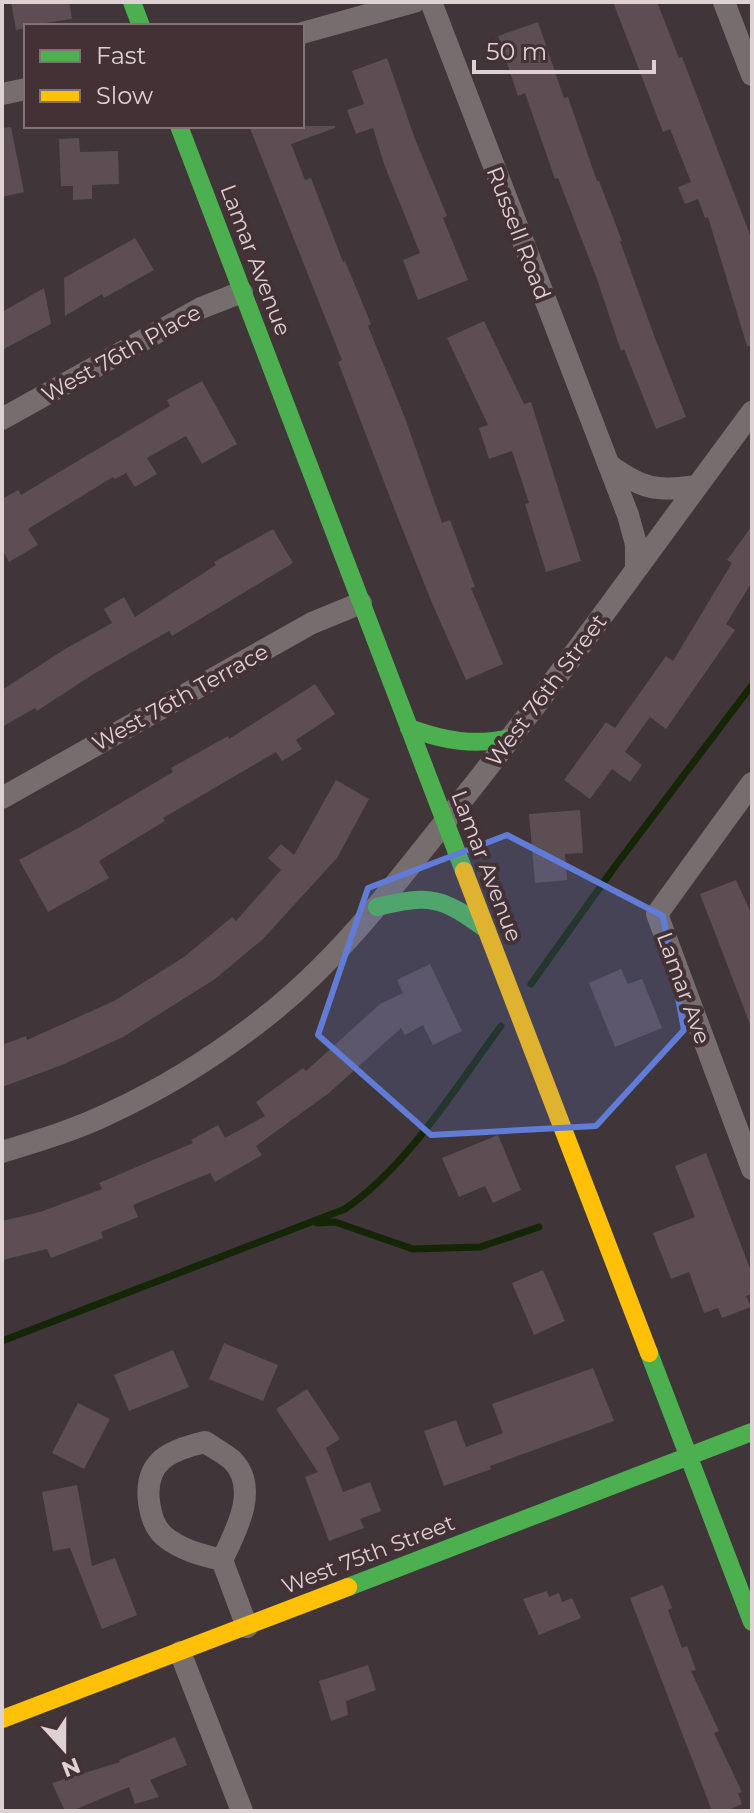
<svg xmlns="http://www.w3.org/2000/svg" width="754" height="1813" viewBox="0 0 754 1813" font-family="Montserrat,sans-serif">
  <rect width="100%" height="100%" fill="#403538"/>
  <g fill="none" stroke-linecap="round" stroke-linejoin="round">
    <!-- stream -->
    <g stroke="#142605" stroke-width="7">
      <polyline points="531,984 616,865 752,685"/>
      <polyline points="317,1223 335,1222 413,1249 480,1247 539,1227"/>
      <path d="M2,1341L345,1209C408,1166 455,1088 501,1026"/>
    </g>
  </g>
  <!-- building -->
  <g fill="#5c4e52">
    <polygon points="11,2 69,2 72,19 26,26 26,28 16,30"/>
    <polygon points="613,2 657,2 679,58 682,57 752,240 752,346 747,346 708,217 705,218 698,199 685,204 678,187 691,182 670,129 663,132"/>
    <polygon points="538,22 564,98 568,97 597,181 599,181 622,241 620,241 655,338 686,417 656,429 624,349 621,351 597,279 558,178 555,179 525,93 518,96 498,36"/>
    <polygon points="387,58 415,139 447,216 443,218 468,280 418,300 403,260 420,253 384,164 373,128 356,134 347,110 364,104 352,71"/>
    <polygon points="249,126 335,126 335,128 291,144 305,180 311,178 343,262 345,261 371,324 368,326 405,418 442,523 450,520 475,587 471,588 503,664 466,680 432,603 396,513 338,362 342,360"/>
    <polygon points="11,127 24,192 2,197 2,128"/>
    <polygon points="79,138 80,152 118,151 119,184 92,185 92,199 73,200 73,186 61,186 59,139"/>
    <polygon points="135,238 154,270 104,298 102,294 65,316 64,278"/>
    <polygon points="44,288 51,324 2,350 2,312"/>
    <polygon points="484,321 524,404 531,402 581,561 546,572 525,504 529,503 512,451 489,459 479,428 488,425 447,338"/>
    <polygon points="202,381 237,444 202,464 186,436 147,458 157,474 135,487 126,473 115,479 113,477 28,529 38,545 9,562 2,549 2,499 18,490 21,495 81,459 170,406 167,400"/>
    <polygon points="752,526 752,582 726,624 735,630 666,729 650,717 625,752 642,765 630,782 612,769 590,799 564,780 606,722 615,728 666,656 673,661 732,563 727,560"/>
    <polygon points="273,529 293,563 172,636 169,631 92,675 37,711 35,708 2,727 2,690 65,649 112,623 104,609 124,597 135,617 216,565 214,562"/>
    <polygon points="315,684 335,714 296,740 302,749 282,761 276,752 163,818 165,821 99,861 109,878 48,912 19,860 80,827 173,772 171,768 228,736 229,739"/>
    <polygon points="336,780 369,799 337,858 263,939 215,979 123,1037 62,1065 2,1087 2,1045 26,1036 27,1040 114,1001 184,957 232,917 236,921 281,870 268,858 281,844 294,855"/>
    <polygon points="580,810 583,853 565,854 567,880 535,883 529,814"/>
    <polygon points="736,880 752,915 750,1024 700,894"/>
    <polygon points="430,964 462,1031 433,1045 423,1025 405,1035 401,1028 329,1093 256,1146 262,1155 215,1182 210,1173 133,1205 138,1217 101,1232 103,1238 51,1258 47,1249 2,1260 2,1221 40,1212 102,1189 99,1183 193,1143 191,1140 218,1125 225,1138 265,1116 256,1102 303,1068 306,1071 380,1004 403,993 397,980"/>
    <polygon points="621,969 628,984 642,979 662,1028 615,1047 589,983"/>
    <polygon points="498,1135 521,1190 493,1203 485,1186 459,1197 442,1158"/>
    <polygon points="706,1153 752,1274 752,1294 746,1296 751,1307 722,1318 718,1308 704,1313 689,1272 671,1279 653,1233 695,1217 675,1166"/>
    <polygon points="543,1270 565,1321 534,1335 512,1283"/>
    <polygon points="224,1343 278,1365 263,1401 209,1379"/>
    <polygon points="173,1350 189,1387 129,1411 114,1375"/>
    <polygon points="593,1368 614,1421 490,1466 491,1469 444,1486 424,1431 456,1420 466,1447 503,1433 492,1404"/>
    <polygon points="307,1389 340,1439 326,1448 343,1492 370,1482 381,1511 360,1519 364,1528 329,1541 305,1477 318,1472 276,1409"/>
    <polygon points="78,1403 110,1419 84,1469 52,1453"/>
    <polygon points="77,1485 92,1566 115,1558 137,1615 102,1629 70,1548 53,1551 42,1492"/>
    <polygon points="663,1585 672,1608 668,1610 682,1648 687,1646 696,1670 691,1671 719,1731 714,1733 742,1792 738,1793 742,1804 726,1811 712,1811 630,1598"/>
    <polygon points="547,1591 549,1597 559,1593 562,1602 572,1598 581,1618 539,1635 523,1599"/>
    <polygon points="368,1665 376,1690 346,1701 348,1715 331,1721 319,1681"/>
    <polygon points="175,1737 187,1765 150,1780 159,1797 135,1804 129,1787 72,1811 65,1811 52,1783 120,1762 119,1760"/>
  </g>
  <g fill="none" stroke-linecap="round" stroke-linejoin="round">
    <!-- street -->
    <g stroke="#766d6f" stroke-width="22">
      <polyline points="431,2 628,515 636,544 636,567"/>
      <polyline points="724,2 752,75"/>
      <polyline points="302,33 414,2"/>
      <polyline points="2,94 26,89"/>
      <polyline points="2,419 201,308 242,292"/>
      <path d="M609,465C642,489 657,492 697,486"/>
      <polyline points="752,783 657,914 752,1169"/>
      <polyline points="2,798 312,623 361,603"/>
      <path d="M2,1152C38,1141 75,1130 110,1113C164,1088 217,1055 264,1018C339,960 397,882 455,809C558,680 653,545 752,412"/>
      <path d="M205,1442C214,1448 224,1453 232,1460C260,1488 236,1531 222,1560C201,1555 181,1550 164,1536C154,1527 151,1515 149,1502C144,1461 170,1450 205,1442Z"/>
      <polyline points="222,1560 247,1627"/>
      <polyline points="180,1652 242,1811"/>
    </g>
    <!-- fast -->
    <g stroke="#4caf50" stroke-width="18">
      <polyline points="132,2 141,26"/>
      <polyline points="179,126 464,871"/>
      <path d="M409,728C445,741 474,746 511,738"/>
      <path d="M377,907C431,894 442,897 487,930"/>
      <polyline points="649,1353 752,1622"/>
      <polyline points="348,1587 752,1432"/>
    </g>
    <!-- slow -->
    <g stroke="#ffc107" stroke-width="18">
      <polyline points="464,871 649,1353"/>
      <polyline points="2,1719 348,1587"/>
    </g>
  </g>
  <!-- marked area -->
  <path fill="#617cd7" fill-opacity="0.2" stroke="#617cd7" stroke-width="6" stroke-linejoin="round" d="M507,835L663,916L684,1030L596,1126L431,1135L318,1035L368,888Z"/>
  <g text-anchor="middle" stroke-width="8" stroke-linejoin="round" paint-order="stroke">
    <!-- street labels -->
    <g font-size="22" fill="#ded1d4" stroke="#443135">
      <text transform="translate(519 233) rotate(69)" y="8">Russell Road</text>
      <text transform="translate(256 260) rotate(69)" y="8">Lamar Avenue</text>
      <text transform="translate(121 353) rotate(-29)" y="8">West 76th Place</text>
      <text transform="translate(546 690) rotate(-53)" y="8">West 76th Street</text>
      <text transform="translate(180 697) rotate(-29)" y="8">West 76th Terrace</text>
      <text transform="translate(487 866) rotate(69)" y="8">Lamar Avenue</text>
      <text transform="translate(684 988) rotate(70)" y="8">Lamar Ave</text>
      <text transform="translate(368 1554) rotate(-21)" y="8">West 75th Street</text>
    </g>
  </g>
  <!-- border -->
  <rect width="754" height="1813" fill="none" stroke="#ded1d4" stroke-width="8"/>
  <!-- legend -->
  <rect x="24" y="24" width="280" height="104" fill="#443135" stroke="#827175" stroke-width="2"/>
  <rect x="40" y="50" width="40" height="12" fill="#4caf50" stroke="#827175" stroke-width="2"/>
  <text x="96" y="64" font-size="24" fill="#ded1d4">Fast</text>
  <rect x="40" y="90" width="40" height="12" fill="#ffc107" stroke="#827175" stroke-width="2"/>
  <text x="96" y="104" font-size="24" fill="#ded1d4">Slow</text>
  <!-- north arrow -->
  <g transform="translate(64 1749) rotate(159)" stroke="#443135" stroke-width="6" paint-order="stroke">
  <path d="M0-6L14 30L0 20L-14 30Z" fill="#ded1d4"/>
  <text y="-12" font-size="22" font-weight="bold" text-anchor="middle" fill="#ded1d4">N</text>
  </g>
  <!-- scale -->
  <path d="M474 60v12h180v-12" fill="none" stroke="#ded1d4" stroke-width="4"/>
  <text x="486" y="60" font-size="24" fill="#ded1d4" stroke="#443135" stroke-width="6" paint-order="stroke">50 m</text>
</svg>
